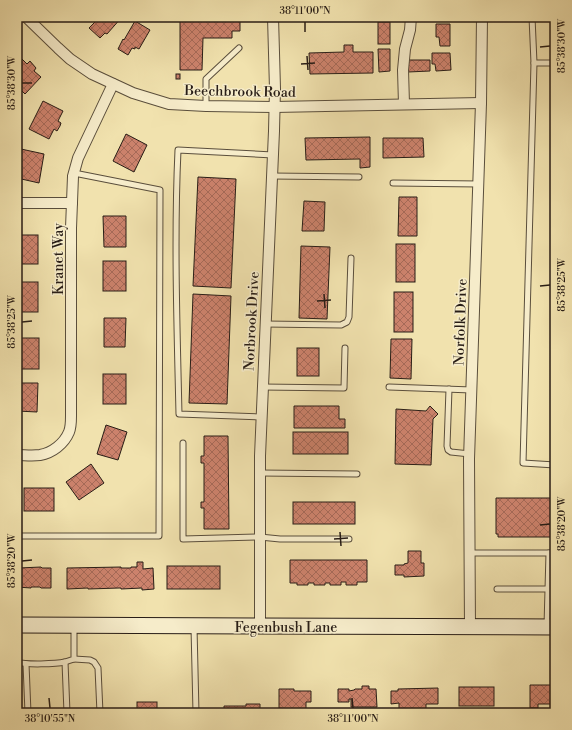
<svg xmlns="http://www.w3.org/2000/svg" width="572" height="730" viewBox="0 0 572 730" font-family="'Libre Bodoni',serif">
  <defs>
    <pattern id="building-cross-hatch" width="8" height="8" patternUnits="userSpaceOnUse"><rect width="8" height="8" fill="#cc826c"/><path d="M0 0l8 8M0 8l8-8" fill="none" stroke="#a66a58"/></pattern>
  </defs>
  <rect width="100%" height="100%" fill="#f1e2ae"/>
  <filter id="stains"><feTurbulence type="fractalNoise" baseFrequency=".005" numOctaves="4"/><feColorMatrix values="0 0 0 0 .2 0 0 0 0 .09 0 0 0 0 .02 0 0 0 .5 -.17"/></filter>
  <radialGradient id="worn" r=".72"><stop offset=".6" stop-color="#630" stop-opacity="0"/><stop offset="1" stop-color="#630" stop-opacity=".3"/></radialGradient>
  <!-- building -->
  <g fill="url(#building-cross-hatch)" stroke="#281d16">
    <polygon points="74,17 83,17 78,22"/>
    <polygon points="95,17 122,17 107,34 105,33 100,38 89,28 97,20 94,18"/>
    <polygon points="180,17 240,17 240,31 232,31 232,38 203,38 202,70 180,70"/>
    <polygon points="135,21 150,30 139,49 135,47 135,49 132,48 128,55 118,49 123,39 124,40"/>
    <rect x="378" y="22" width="12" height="22"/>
    <polygon points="436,24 450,24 450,46 440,46 439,37 436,37"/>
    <polygon points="344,45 353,45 353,52 373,52 373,73 310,74 309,53 344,52"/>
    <polygon points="378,49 390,49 390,71 379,72"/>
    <polygon points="432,53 450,53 451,70 436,71 435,64 432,64"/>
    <polygon points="20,57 27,64 30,61 36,68 34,71 41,77 25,94 17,86 17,60"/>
    <polygon points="408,60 430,60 430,71 408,72"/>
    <rect x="176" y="74" width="4" height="5"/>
    <polygon points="43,101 63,111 58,121 61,123 60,126 57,131 54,129 49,139 29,129"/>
    <polygon points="126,134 147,145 134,172 113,161"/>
    <polygon points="370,137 370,167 360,168 360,159 306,160 305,138"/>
    <polygon points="383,138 423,138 424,157 383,158"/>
    <polygon points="21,149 44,154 39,183 17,178 17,173"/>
    <polygon points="198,177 236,179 231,288 193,286"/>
    <polygon points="399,197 417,197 417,236 398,236"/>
    <polygon points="304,201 325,202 324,231 302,231"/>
    <polygon points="103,216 126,216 126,247 104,247"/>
    <rect x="17" y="235" width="21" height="29"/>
    <rect x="396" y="244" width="19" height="38"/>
    <polygon points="301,246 330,247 327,319 299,318"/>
    <rect x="103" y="261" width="23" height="30"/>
    <rect x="17" y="282" width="21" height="30"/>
    <rect x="394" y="292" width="19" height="40"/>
    <polygon points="193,294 231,296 227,404 189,403"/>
    <polygon points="104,318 126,318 125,347 104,347"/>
    <rect x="17" y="338" width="22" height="31"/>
    <polygon points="391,339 412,339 411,379 390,378"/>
    <rect x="297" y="348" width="22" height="28"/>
    <rect x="103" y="374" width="23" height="30"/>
    <polygon points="17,383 38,383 37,412 17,411"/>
    <polygon points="294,406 339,406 339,419 345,419 345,428 294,428"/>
    <polygon points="430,406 438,414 433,419 431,465 395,464 396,409 426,411"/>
    <polygon points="106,425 127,432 118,460 97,454"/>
    <rect x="293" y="432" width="55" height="22"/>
    <polygon points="204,436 228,436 229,529 204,529 204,508 201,508 201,502 204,502 204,463 201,463 201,456 204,456"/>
    <polygon points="91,464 104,483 79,500 66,482"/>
    <rect x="24" y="488" width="30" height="23"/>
    <polygon points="496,498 555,498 555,537 498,537 498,534 496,534"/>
    <rect x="293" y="502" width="62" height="22"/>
    <polygon points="408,551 421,551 421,563 424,563 424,576 404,577 404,575 395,575 395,565 404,565 404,564 408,563"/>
    <polygon points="290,560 367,560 367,582 357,582 357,585 346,585 346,582 341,582 341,585 330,585 330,583 325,583 325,585 314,585 314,583 308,583 308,585 297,585 297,583 290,583"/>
    <polygon points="137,562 143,562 143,569 153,568 154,589 142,590 142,588 121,589 121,588 119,588 88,589 88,588 67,589 67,568 121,567 121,568 131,568 131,567 137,567"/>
    <polygon points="17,566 19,566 19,568 41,567 42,568 51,568 51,588 41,588 40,587 31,587 31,588 17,587"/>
    <rect x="167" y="566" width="53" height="23"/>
    <polygon points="530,685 555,685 555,704 538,704 538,708 530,708"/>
    <polygon points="362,686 369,686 369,689 376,689 377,707 351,707 351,699 349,699 349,702 338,702 338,689 349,689 349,691 354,690 355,689 362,689"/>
    <rect x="459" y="687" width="35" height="19"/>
    <polygon points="438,688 438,704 426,704 426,710 399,711 399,703 391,704 391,691 398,691 398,689"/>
    <polygon points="279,689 294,689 294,691 311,691 311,702 306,702 306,709 302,709 302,713 288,713 288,709 279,708"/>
    <rect x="137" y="702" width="20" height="11"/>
    <polygon points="246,704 260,704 260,713 224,713 224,706 246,706"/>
  </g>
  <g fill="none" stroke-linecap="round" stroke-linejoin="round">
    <!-- service casing -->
    <g stroke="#5a4e3c" stroke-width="7">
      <g id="service">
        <polyline points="532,17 534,63 523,463 555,465"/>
        <polyline points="534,63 555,63"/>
        <polyline points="206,106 206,79 239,48"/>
        <polyline points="272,176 359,177"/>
        <polyline points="393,183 479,184"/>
        <polyline points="265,324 341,325 347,322 349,317 351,258"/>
        <polyline points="262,387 344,388 345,348"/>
        <polyline points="389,387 472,390"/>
        <polyline points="449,389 447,446 448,450 451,452 470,454"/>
        <path d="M261,417L179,414C177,326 174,238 178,150L273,155"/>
        <polyline points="183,443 183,539 260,537 280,539 349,539"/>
        <polyline points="260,473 357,474"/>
        <polyline points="17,536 159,536 160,190 74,173"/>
        <polyline points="469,553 555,553"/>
        <polyline points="497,589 555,589"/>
        <polyline points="547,626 549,553"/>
        <polyline points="194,627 196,713"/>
        <polyline points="74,659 90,660 94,662 98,668 100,713"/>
        <path d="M17,662C26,665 56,664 65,662C68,661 71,660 74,659V628"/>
        <polyline points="65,662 67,713"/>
        <polyline points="26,664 28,713"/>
      </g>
    </g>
    <!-- minor casing -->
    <g stroke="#5a4e3c" stroke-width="12">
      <g id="minor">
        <polyline points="26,17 58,48 70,59 92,74 133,93 169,104 206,106 274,107 481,103"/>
        <polyline points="404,104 403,70 405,49 410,30 411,17"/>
        <polyline points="17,203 72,203"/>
        <path d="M17,455C24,455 32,456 40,455C52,453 64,444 69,432C71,427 71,421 71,416V228L73,176L78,158L113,84"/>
        <polyline points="260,626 260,456 274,131 275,89 273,17"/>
        <polyline points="470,627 469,459 481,103 482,17"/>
      </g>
    </g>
    <!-- secondary casing -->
    <g stroke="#281d16" stroke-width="17">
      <polyline id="secondary" points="17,625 555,627"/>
    </g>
    <!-- service -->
    <use href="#service" stroke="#f6ecca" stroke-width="5"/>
    <!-- minor -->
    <use href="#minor" stroke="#f6ecca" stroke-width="10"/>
    <!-- secondary -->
    <use href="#secondary" stroke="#f6ecca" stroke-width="15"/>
  </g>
  <!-- ticks -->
  <path fill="none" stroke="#281d16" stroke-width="1.5" d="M305,22V32M540,47L550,46M307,56L308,70M301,64L315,63M22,83H32M540,286L550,285M324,294L325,308M317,301L331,300M22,322L32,321M540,525L550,524M340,532L341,546M334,539L348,538M22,561L32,560M49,698L50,708M352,698L353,708"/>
  <g text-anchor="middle" stroke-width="3" stroke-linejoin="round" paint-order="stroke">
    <!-- street labels -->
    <g font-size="14" fill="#281d16" stroke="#f6ecca">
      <text transform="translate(240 91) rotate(1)" y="5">Beechbrook Road</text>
      <text transform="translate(58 259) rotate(-90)" y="5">Kranet Way</text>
      <text transform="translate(251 321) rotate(-87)" y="5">Norbrook Drive</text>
      <text transform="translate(460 322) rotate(-88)" y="5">Norfolk Drive</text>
      <text x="286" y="632">Fegenbush Lane</text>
    </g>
  </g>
  <!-- margin -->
  <rect width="572" height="730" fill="none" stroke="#f1e2ae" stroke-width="44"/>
  <rect x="22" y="22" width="528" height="686" fill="none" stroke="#281d16" stroke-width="1.5"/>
  <g font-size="10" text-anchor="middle" fill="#281d16">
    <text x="305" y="14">38°11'00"N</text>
    <text transform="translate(561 46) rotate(-90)" y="4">85°38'30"W</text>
    <text transform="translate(11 83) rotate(-90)" y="4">85°38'30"W</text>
    <text transform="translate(561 285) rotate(-90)" y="4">85°38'25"W</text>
    <text transform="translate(11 322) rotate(-90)" y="4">85°38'25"W</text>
    <text transform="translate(561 524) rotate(-90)" y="4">85°38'20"W</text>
    <text transform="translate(11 561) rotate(-90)" y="4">85°38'20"W</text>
    <text x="50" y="722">38°10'55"N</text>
    <text x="353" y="722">38°11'00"N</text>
  </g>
  <rect width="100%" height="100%" filter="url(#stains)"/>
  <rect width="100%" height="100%" fill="url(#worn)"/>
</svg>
